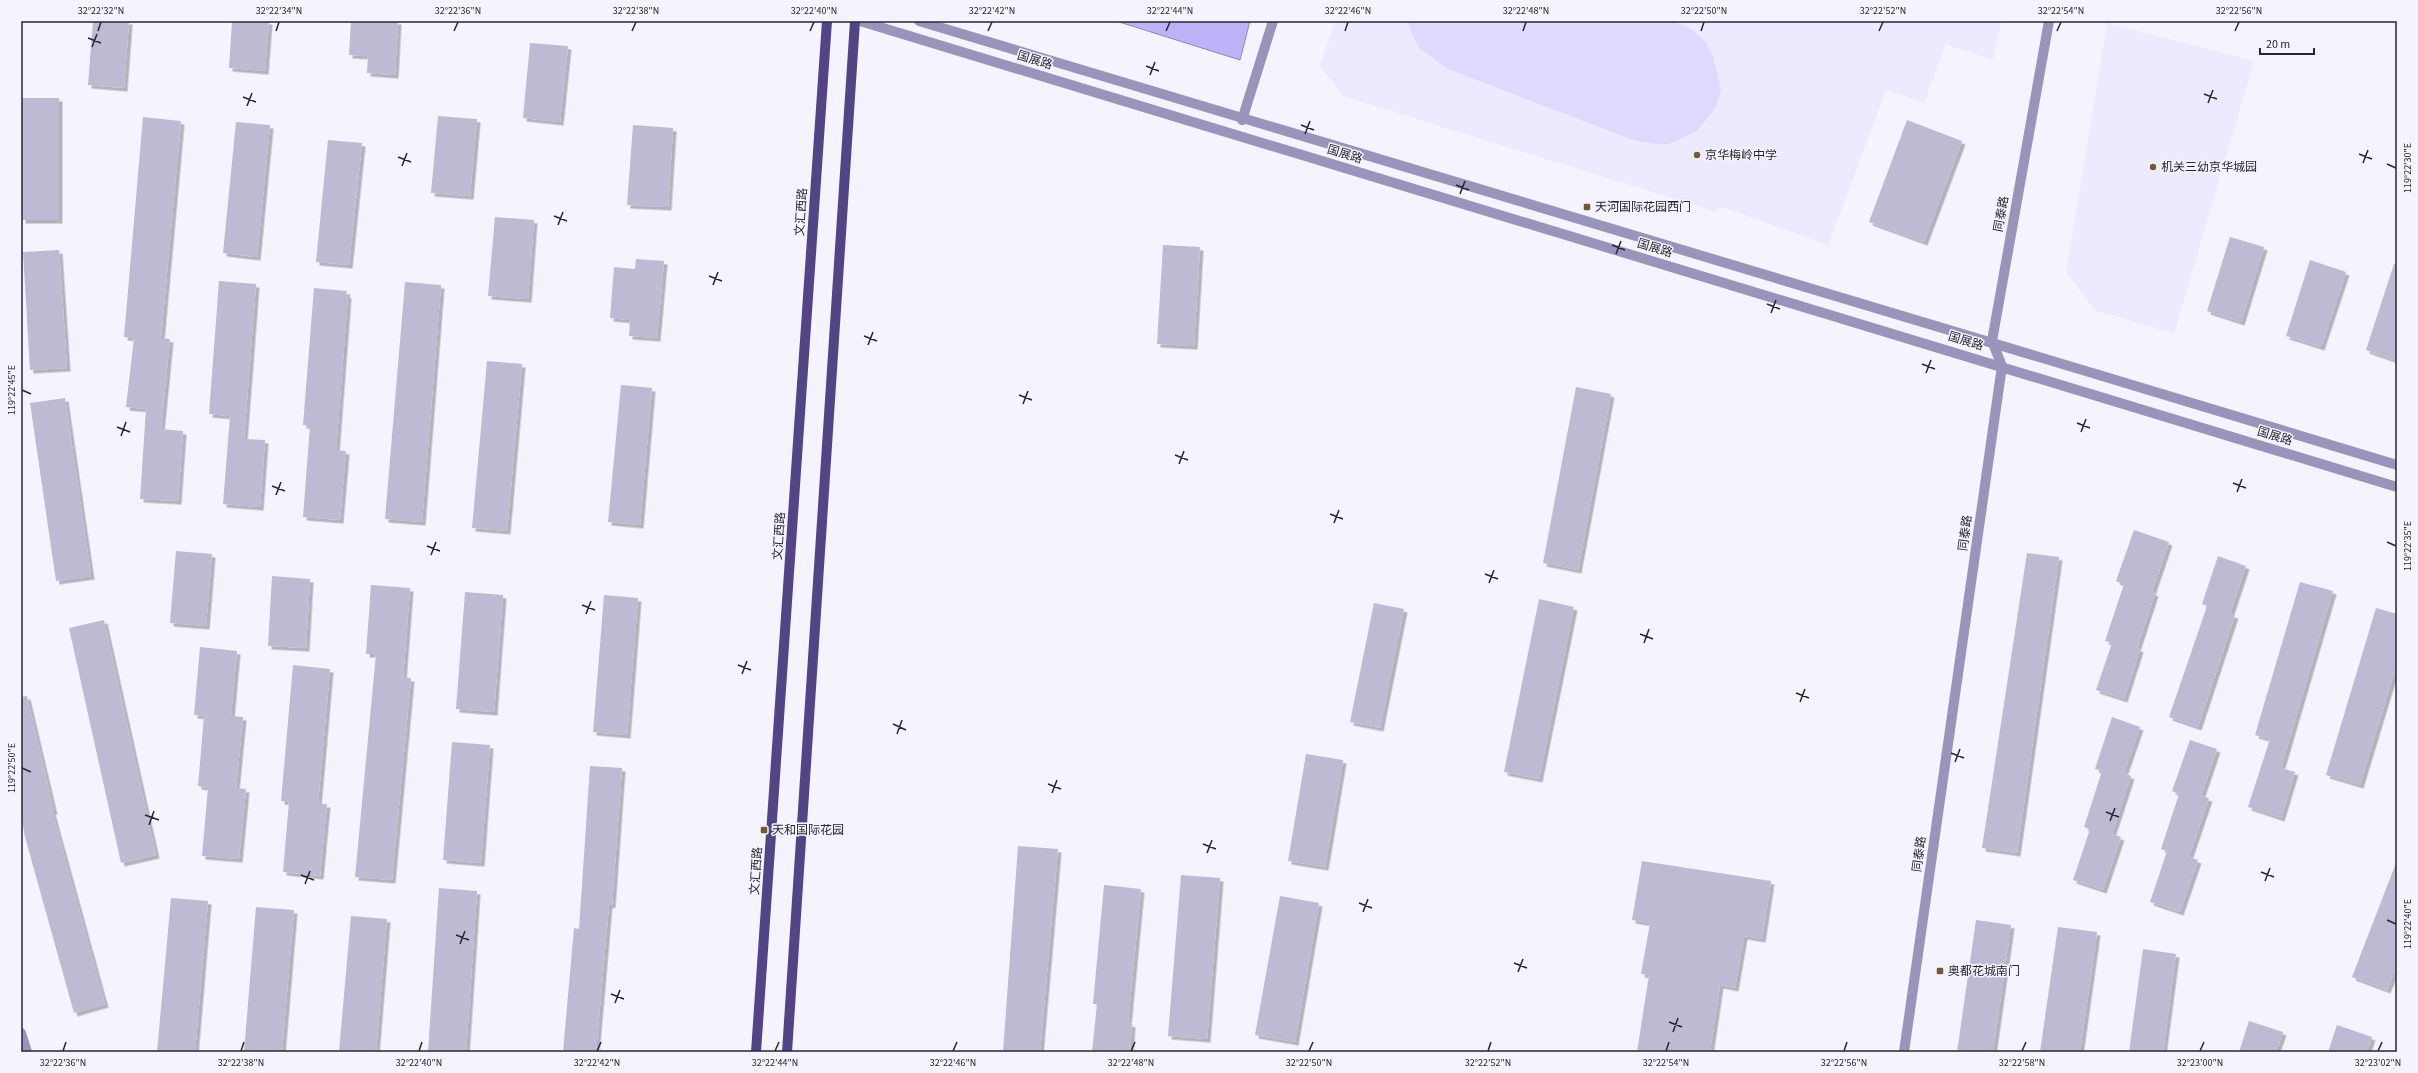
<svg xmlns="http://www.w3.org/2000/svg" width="2418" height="1073" viewBox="0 0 2418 1073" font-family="'Source Sans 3','Noto Sans SC',sans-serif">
  <defs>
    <filter id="shadow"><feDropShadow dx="3.5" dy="3.5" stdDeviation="0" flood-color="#0004"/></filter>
  </defs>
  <rect width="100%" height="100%" fill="#f4f3fe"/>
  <!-- built -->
  <g fill="#edeaff">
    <polygon points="1335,21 2001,21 1993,60 1946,44 1924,103 1886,90 1828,245 1719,206 1716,212 1343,96 1320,66"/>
    <polygon points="2107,23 2254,61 2174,334 2095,310 2066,272"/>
  </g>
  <!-- green -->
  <polygon fill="#ded9fe" points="1408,21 1671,21 1689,28 1704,40 1713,56 1721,89 1716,107 1697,131 1669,144 1655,144 1633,140 1448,69 1420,49 1412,34"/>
  <!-- water -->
  <polygon fill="#bdb2f7" stroke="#9088bb" points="1116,21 1250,21 1240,60"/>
  <!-- building -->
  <g fill="#bebad4" filter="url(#shadow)">
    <polygon points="93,21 129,21 124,88 88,85"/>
    <polygon points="232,21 269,21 265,71 229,68"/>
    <polygon points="351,21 398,21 395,75 367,73 368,56 349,55"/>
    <polygon points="530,43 568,46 560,122 523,118"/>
    <rect x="22" y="98" width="37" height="122"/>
    <polygon points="438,116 477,119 470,196 431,193"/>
    <polygon points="143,117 181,121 161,338 170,339 161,429 183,431 178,501 140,499 146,409 126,407 134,338 124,337"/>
    <polygon points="1907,120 1962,141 1924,242 1869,222"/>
    <polygon points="236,122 270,125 257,257 223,253"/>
    <polygon points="633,125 673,128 668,207 627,205"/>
    <polygon points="328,140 362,143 349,265 316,262"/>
    <polygon points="495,217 534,220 528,299 488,296"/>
    <polygon points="2230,237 2264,247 2241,322 2207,311"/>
    <polygon points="1163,245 1200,247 1194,346 1157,344"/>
    <polygon points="59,250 67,368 30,370 23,252"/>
    <polygon points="636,259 664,261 657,338 629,336 630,320 610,318 614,267 635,269"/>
    <polygon points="2310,260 2346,272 2321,347 2286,336"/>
    <polygon points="2394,264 2397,264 2397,361 2366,350"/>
    <polygon points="219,281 256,284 244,439 265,440 260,507 223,504 230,416 209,414"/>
    <polygon points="405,282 441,285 422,522 385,519"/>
    <polygon points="314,288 347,291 346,294 348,295 336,450 346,451 340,520 303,517 310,426 303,425"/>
    <polygon points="487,361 522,364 507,531 472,528"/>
    <polygon points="621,385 652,388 640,525 608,522"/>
    <polygon points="1576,387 1611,394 1578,570 1543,563"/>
    <polygon points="65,398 91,576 56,581 30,403"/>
    <polygon points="2134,530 2169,542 2152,592 2155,593 2137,648 2140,649 2124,699 2096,690 2112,643 2105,641 2124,584 2116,581"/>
    <polygon points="176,551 212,554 206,626 170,623"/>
    <polygon points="2027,553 2059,557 2017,853 1982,848"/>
    <polygon points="2218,556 2246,566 2230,614 2235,615 2198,727 2169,717 2207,606 2202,604"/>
    <polygon points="272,576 310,579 306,648 268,646"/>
    <polygon points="2300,582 2333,591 2281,768 2295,772 2281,818 2248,807 2270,739 2255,735"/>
    <polygon points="371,585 410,588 403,678 411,678 392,880 355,877 376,654 366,654"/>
    <polygon points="465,592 503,595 494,712 456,709"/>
    <polygon points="604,595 638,598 627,735 593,732"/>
    <polygon points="1539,599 1574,607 1539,779 1504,772"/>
    <polygon points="1374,603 1404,609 1380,728 1350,722"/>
    <polygon points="2376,608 2397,614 2397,663 2360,785 2326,775"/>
    <polygon points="104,620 156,855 121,863 69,628"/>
    <polygon points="200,647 237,651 231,716 243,717 236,788 246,789 239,859 202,856 208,788 198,786 204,716 194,715"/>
    <polygon points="293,665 330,669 318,804 327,804 320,876 283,872 289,802 281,801"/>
    <polygon points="27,696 54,811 52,811 105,1004 74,1013 25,837 21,815 21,697"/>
    <polygon points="2112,717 2140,727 2124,773 2131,776 2112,834 2121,837 2103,890 2073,880 2090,829 2084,827 2102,771 2095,769"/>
    <polygon points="2190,740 2217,749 2201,796 2209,798 2189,857 2198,860 2180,912 2150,902 2167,851 2161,849 2179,794 2172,791"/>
    <polygon points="452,742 490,745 481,863 443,860"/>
    <polygon points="1306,754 1343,760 1325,867 1288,861"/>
    <polygon points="590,766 622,768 612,905 609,904 596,1052 563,1052 574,928 579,929"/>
    <polygon points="1018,846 1058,849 1040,1052 1003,1052"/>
    <polygon points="1642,861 1771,881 1762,939 1744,936 1735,988 1720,985 1710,1052 1637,1052 1649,975 1641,974 1650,923 1632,920"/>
    <polygon points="2396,863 2397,965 2387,990 2352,977"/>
    <polygon points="1181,875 1220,878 1207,1039 1168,1036"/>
    <polygon points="1104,885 1141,889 1128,1023 1132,1024 1130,1052 1092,1052 1097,1004 1093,1004"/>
    <polygon points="439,888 477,891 466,1052 428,1052"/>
    <polygon points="1280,896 1319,903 1295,1042 1255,1035"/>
    <polygon points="171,898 208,901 195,1052 157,1052"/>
    <polygon points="256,907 294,910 282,1052 244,1052"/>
    <polygon points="351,916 387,919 376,1052 339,1052"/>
    <polygon points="1976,920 2011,925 1993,1052 1957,1052"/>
    <polygon points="2058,927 2097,932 2080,1052 2040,1052"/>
    <polygon points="2143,949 2176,954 2163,1052 2129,1052"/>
    <polygon points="2249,1021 2283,1032 2276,1052 2239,1052"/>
    <polygon points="2337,1025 2372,1037 2367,1052 2328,1052"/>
  </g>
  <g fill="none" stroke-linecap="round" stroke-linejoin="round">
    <!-- minor -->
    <polyline stroke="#9a94ba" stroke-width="10" points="1242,120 1273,21"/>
    <!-- tertiary -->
    <g stroke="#9a94ba" stroke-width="10">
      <polyline points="860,21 2397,487"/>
      <path d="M919,21C1411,172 1905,315 2397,465"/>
      <polyline points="21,1033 27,1052"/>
      <polyline points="1904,1052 2002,366 1992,341 2049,21"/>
    </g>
    <!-- primary -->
    <g stroke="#524485" stroke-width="10">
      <polyline points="756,1052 827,21"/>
      <polyline points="787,1052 855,21"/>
    </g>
  </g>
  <!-- ticks -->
  <path fill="none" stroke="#272630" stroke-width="1.5" d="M98,31L101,22M276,31L279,22M454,31L458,22M632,31L636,22M810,31L814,22M988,31L992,22M1166,31L1170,22M1345,31L1348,22M1523,31L1526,22M1701,31L1704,22M1879,31L1883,22M2057,31L2061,22M2235,31L2239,22M88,38L101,43M92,47L97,34M1146,66L1159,71M1150,75L1155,62M2204,94L2217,99M243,97L256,102M2208,103L2213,90M247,106L252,93M1301,125L1314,130M1305,134L1310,121M2359,154L2372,159M398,157L411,162M2363,163L2368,150M2387,164L2396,168M402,166L407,153M1456,185L1469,190M1460,194L1465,181M554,216L567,221M558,225L563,212M1612,245L1625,250M1616,254L1621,241M709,276L722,281M713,285L718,272M1767,304L1780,309M1771,313L1776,300M864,336L877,341M868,345L873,332M1922,364L1935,369M1926,373L1931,360M22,390L31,394M1019,395L1032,400M1023,404L1028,391M2077,423L2090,428M117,427L130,432M2081,432L2086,419M121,436L126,422M1175,455L1188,460M1179,464L1184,451M2233,483L2246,488M272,486L285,491M2237,492L2242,479M276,495L281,482M1330,514L1343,519M1334,523L1339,510M2387,542L2396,546M427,546L440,551M431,555L436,542M1485,574L1498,579M1489,583L1494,570M582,605L595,610M586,614L591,601M1640,634L1653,639M1644,643L1649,629M738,665L751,670M742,674L747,661M1796,693L1809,698M1800,702L1805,689M893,724L906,730M897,734L902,720M1951,753L1964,758M1955,762L1960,749M22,768L31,772M1048,784L1061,789M1052,793L1057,780M2106,812L2119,817M145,815L159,820M2110,821L2115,808M149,825L154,811M1203,844L1216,849M1207,853L1212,840M2261,872L2274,877M301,875L314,880M2265,881L2270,868M305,884L310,871M1359,903L1372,908M1363,912L1368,899M2387,920L2396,924M456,935L469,940M460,944L465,931M1514,963L1527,968M1518,972L1523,959M611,994L624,999M615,1003L620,990M1669,1022L1682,1027M1673,1032L1678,1018M63,1051L66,1042M241,1051L244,1042M419,1051L422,1042M597,1051L601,1042M775,1051L779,1042M953,1051L957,1042M1131,1051L1135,1042M1309,1051L1313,1042M1488,1051L1491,1042M1666,1051L1669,1042M1844,1051L1847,1042M2022,1051L2026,1042M2200,1051L2204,1042M2378,1051L2382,1042"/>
  <!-- markers -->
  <g fill="#745b2d" stroke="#f4f3fe" stroke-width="1.5">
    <circle cx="1697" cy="155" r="4"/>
    <circle cx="2153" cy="167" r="4"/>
    <rect x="1583" y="203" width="8" height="8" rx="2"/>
    <rect x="760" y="826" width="8" height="8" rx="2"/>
    <rect x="1936" y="967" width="8" height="8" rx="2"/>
  </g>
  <g text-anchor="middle" stroke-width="3" stroke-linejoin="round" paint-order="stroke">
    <!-- street labels -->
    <g font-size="12" fill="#272630" stroke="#f4f3fe">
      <text transform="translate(1035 60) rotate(17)" y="4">国展路</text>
      <text transform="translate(1345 154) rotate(17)" y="4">国展路</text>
      <text transform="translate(801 212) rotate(-86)" y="4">文汇西路</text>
      <text transform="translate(2001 214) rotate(-80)" y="4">同泰路</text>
      <text transform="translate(1655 248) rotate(17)" y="4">国展路</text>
      <text transform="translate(1966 341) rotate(17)" y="4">国展路</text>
      <text transform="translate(2275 436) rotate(17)" y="4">国展路</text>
      <text transform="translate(1965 533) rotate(-82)" y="4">同泰路</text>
      <text transform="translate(779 536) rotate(-86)" y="4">文汇西路</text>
      <text transform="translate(1919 854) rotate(-82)" y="4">同泰路</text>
      <text transform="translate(756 871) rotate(-86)" y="4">文汇西路</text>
    </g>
    <!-- poi labels -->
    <g font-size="12" fill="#272630" stroke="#f4f3fe" text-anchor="start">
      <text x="1705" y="159">京华梅岭中学</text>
      <text x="2161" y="171">机关三幼京华城园</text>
      <text x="1595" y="211">天河国际花园西门</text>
      <text x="772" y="834">天和国际花园</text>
      <text x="1948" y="975">奥都花城南门</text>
    </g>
  </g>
  <!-- border -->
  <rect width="2418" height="1073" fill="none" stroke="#f4f3fe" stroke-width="44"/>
  <!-- scale -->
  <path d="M2260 48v6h54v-6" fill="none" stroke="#272630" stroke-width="2"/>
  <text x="2266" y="48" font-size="12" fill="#272630" stroke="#f4f3fe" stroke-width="3" paint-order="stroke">20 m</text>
  <rect x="22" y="22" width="2374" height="1029" fill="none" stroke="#272630" stroke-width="1.5"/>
  <g font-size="10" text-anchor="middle" fill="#272630">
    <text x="101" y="14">32°22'32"N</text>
    <text x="279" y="14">32°22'34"N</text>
    <text x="458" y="14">32°22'36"N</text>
    <text x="636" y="14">32°22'38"N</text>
    <text x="814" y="14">32°22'40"N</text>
    <text x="992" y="14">32°22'42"N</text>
    <text x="1170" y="14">32°22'44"N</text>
    <text x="1348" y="14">32°22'46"N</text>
    <text x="1526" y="14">32°22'48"N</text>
    <text x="1704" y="14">32°22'50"N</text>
    <text x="1883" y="14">32°22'52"N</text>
    <text x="2061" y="14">32°22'54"N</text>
    <text x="2239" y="14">32°22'56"N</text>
    <text transform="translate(2407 168) rotate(-90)" y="4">119°22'30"E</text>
    <text transform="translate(11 390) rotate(-90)" y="4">119°22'45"E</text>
    <text transform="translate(2407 546) rotate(-90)" y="4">119°22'35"E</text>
    <text transform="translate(11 768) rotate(-90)" y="4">119°22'50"E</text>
    <text transform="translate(2407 924) rotate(-90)" y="4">119°22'40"E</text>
    <text x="63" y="1066">32°22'36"N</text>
    <text x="241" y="1066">32°22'38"N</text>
    <text x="419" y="1066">32°22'40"N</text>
    <text x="597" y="1066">32°22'42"N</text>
    <text x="775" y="1066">32°22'44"N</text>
    <text x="953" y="1066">32°22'46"N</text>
    <text x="1131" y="1066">32°22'48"N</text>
    <text x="1309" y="1066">32°22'50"N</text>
    <text x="1488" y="1066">32°22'52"N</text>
    <text x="1666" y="1066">32°22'54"N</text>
    <text x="1844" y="1066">32°22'56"N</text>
    <text x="2022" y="1066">32°22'58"N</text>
    <text x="2200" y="1066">32°23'00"N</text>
    <text x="2378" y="1066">32°23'02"N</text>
  </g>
</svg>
